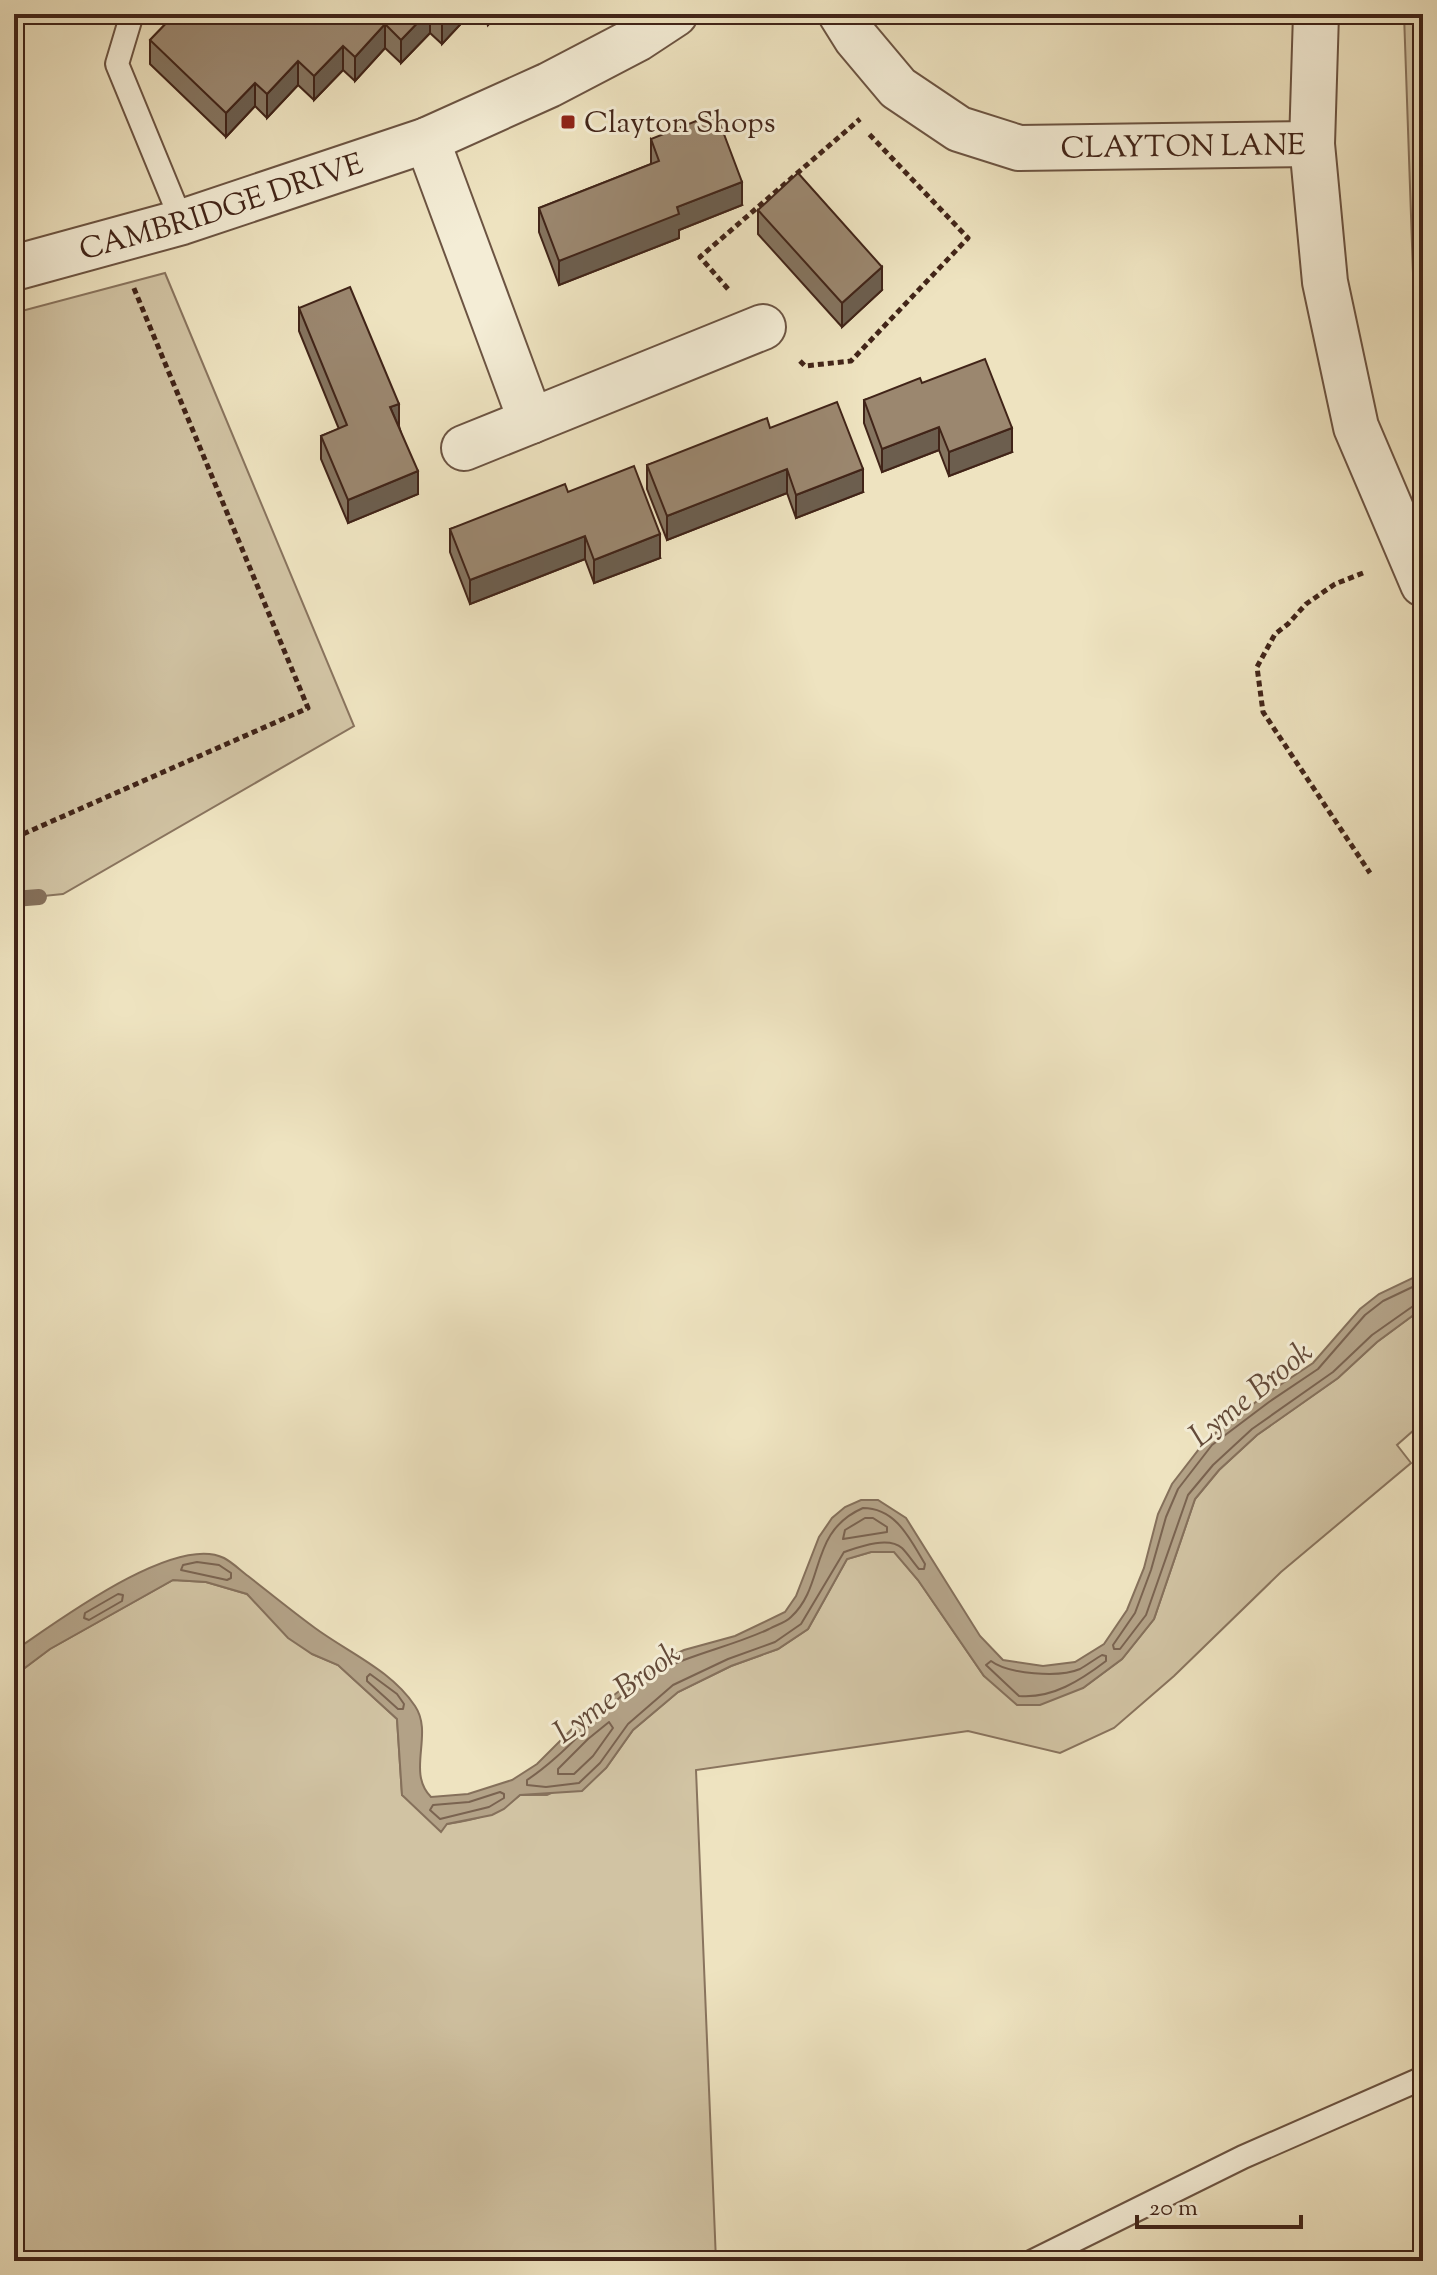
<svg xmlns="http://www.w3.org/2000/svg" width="1437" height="2275" viewBox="0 0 1437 2275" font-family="'Sorts Mill Goudy',serif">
  <rect width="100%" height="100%" fill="#eee3c0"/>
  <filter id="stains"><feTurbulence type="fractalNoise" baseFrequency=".0025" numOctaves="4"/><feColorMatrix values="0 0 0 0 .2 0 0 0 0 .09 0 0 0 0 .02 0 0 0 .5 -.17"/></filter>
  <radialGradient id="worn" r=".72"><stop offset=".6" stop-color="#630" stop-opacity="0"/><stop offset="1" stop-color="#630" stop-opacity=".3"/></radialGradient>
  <!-- green -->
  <g fill="#d1c3a3" stroke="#89745e" stroke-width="2">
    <polygon points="1404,14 1423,14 1423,336 1414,302"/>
    <polygon points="165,273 354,726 63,894 14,899 14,313"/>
    <path d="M1423,1308V1422L1397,1445L1411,1463L1281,1572L1174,1676L1114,1728L1060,1753L968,1731L696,1770L716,2261H14V1676L50,1649L173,1580L206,1582L247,1594L312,1654L338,1665L397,1719L402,1795L447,1824C476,1820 498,1814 520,1795H547L606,1768L633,1730L678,1692L731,1666L778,1649L808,1629L847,1559L871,1552H895L918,1580L984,1676L1083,1688L1122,1659L1154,1619L1195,1499L1219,1470L1257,1435L1338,1378L1377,1342Z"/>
  </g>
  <!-- water -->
  <path fill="#b3a287" stroke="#85705b" stroke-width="2" d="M1423,1273V1308L1377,1342L1338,1378L1257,1435L1219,1470L1195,1499L1154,1619L1122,1659L1083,1688L1040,1705H1017L984,1676L918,1580L894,1552H871L847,1559L808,1629L778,1649L731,1666L678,1692L633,1730L606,1768L582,1791L520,1795L504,1809L492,1815L447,1824L441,1832L402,1795L397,1719L338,1665L312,1654L288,1638L247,1594L206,1582L173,1580L50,1649L14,1676V1651C55,1623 175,1533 224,1558C232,1562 241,1571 248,1576C271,1594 293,1612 315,1628C349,1653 391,1670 415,1706C434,1734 406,1772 431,1797L468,1794L512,1780L537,1764L575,1726L652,1665L684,1650L735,1636L785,1612L796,1596L819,1537L832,1518L845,1507L861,1500H878L906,1518L980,1636L1003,1660L1043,1666L1075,1662L1104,1644L1127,1610L1144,1568L1158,1514L1172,1484L1206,1440L1265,1395L1313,1363L1360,1309L1379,1294Z"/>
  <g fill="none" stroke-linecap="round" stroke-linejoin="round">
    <!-- shore -->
    <g stroke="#7a6350" stroke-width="2">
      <polyline points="1423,1282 1383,1301 1365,1315 1318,1369 1269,1402 1212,1445 1178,1489 1166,1517 1151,1570 1135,1613 1113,1645 1114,1649 1120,1649 1146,1615 1188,1495 1213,1465 1252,1429 1333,1372 1372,1335 1416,1304 1423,1302"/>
      <path d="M863,1508C896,1508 910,1539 925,1564L924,1569H919C913,1562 908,1554 902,1548C888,1536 859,1547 844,1552L801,1624L775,1642L728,1659L673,1685L628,1724L600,1763L579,1783L546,1787L527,1785V1780C573,1750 610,1695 660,1670C695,1653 733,1646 769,1629C776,1625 785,1623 791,1617C826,1585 808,1532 863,1508Z"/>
      <polygon points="865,1518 873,1518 887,1527 887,1532 843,1539 845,1530"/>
      <polygon points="197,1562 219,1565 231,1573 231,1578 227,1580 181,1570 183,1565"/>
      <polygon points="118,1594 123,1595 122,1601 89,1620 84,1618 85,1613"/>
      <path d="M1102,1655L1106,1656V1661C1081,1680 1052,1699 1019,1696L986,1665L991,1661C1008,1674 1059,1678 1080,1669C1087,1665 1095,1659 1102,1655Z"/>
      <polygon points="370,1674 397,1694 404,1704 403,1709 398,1709 367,1681 367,1677"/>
      <polygon points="609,1722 613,1728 593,1756 574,1774 558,1774 558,1769 588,1739"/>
      <polygon points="500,1792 504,1794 504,1798 489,1807 440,1819 430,1810 433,1805 469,1802"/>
    </g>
    <!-- stream -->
    <polyline stroke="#85705b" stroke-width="16" points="14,899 39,897"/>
    <!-- service casing -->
    <g stroke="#6c5442" stroke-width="26">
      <g id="service">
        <polyline points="132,14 117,64 182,222"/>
        <polyline points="1033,2261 1243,2157 1423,2078"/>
      </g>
    </g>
    <!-- minor casing -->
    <g stroke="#6c5442" stroke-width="48">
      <g id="minor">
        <path id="s1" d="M841,14L856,38L898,88L959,129L1019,148L1312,144"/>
        <polyline points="427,140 531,421 763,327"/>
        <path id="s2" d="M14,268L182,222L427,140L549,85L637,39L675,14"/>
        <polyline points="464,448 531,421"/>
      </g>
    </g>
    <!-- tertiary casing -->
    <g stroke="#6c5442" stroke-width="48">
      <polyline id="tertiary" points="1316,14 1312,144 1325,282 1356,427 1423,584"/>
    </g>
    <!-- path -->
    <g stroke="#412418" stroke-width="5" stroke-dasharray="6 4" stroke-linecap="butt">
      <polyline points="728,289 700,257 860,119"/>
      <polyline points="800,361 805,366 851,361 968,238 869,134"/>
      <polyline points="1363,573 1335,584 1306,604 1288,624 1275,634 1257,667 1263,712 1370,873"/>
      <polyline points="14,838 308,708 133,286"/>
    </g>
    <!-- service -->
    <use href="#service" stroke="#f4edd6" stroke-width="22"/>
    <!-- minor -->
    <use href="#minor" stroke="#f4edd6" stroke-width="44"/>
    <!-- tertiary -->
    <use href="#tertiary" stroke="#f4edd6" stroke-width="44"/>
  </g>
  <!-- wall -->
  <g fill="#85745f" stroke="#412418" stroke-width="2">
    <polygon points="175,14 470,14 442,44 430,33 401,63 385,48 355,81 343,70 314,100 298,85 267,118 255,106 226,137 150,64 150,40"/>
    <polygon points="476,14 498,14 488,25"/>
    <polygon points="651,139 742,205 679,230 679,238 559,285 539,232 539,208 651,164"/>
    <polygon points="758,210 882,290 842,327 758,234"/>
    <polygon points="299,308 399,426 418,494 348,523 321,459 321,436 339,429 299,331"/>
    <polygon points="922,383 1012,452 949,476 939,450 882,472 864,423 864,400"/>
    <polygon points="770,428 863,492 796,518 787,493 667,540 647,489 647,465"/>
    <polygon points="568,492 660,558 594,583 585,559 470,604 450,552 450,529"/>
  </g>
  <!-- shaded-wall -->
  <g fill="#6c5e4e" stroke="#412418" stroke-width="2">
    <polygon points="426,14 430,14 430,33 401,63 401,40"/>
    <polygon points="448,14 470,14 442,44 442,20"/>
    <polygon points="488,14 498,14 488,25"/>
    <polygon points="385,24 385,48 355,81 355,57"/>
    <polygon points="343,46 343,70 314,100 314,76"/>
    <polygon points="298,61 298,85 267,118 267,94"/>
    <polygon points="255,83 255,106 226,137 226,113"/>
    <polygon points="742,182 742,205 679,230 679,238 559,285 559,261 677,207"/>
    <polygon points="882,267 882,290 842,327 842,303"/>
    <polygon points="399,404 399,428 390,407"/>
    <polygon points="939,427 939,450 882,472 882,449"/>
    <polygon points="1012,428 1012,452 949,476 949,452"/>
    <polygon points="787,469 787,493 667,540 667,516"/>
    <polygon points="863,469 863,492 796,518 796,495"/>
    <polygon points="418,471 418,494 348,523 348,500"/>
    <polygon points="660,534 660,558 594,583 594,560"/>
    <polygon points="585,536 585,559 470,604 470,580"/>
  </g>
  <!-- building -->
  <g fill="#9b876f" stroke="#412418" stroke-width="2">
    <polygon points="175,14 426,14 401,40 385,24 355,57 343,46 314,76 298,61 267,94 255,83 226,113 150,40"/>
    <polygon points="435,14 448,14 442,20"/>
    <polygon points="716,113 742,182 677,207 679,214 559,261 539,208 659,161 651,139"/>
    <polygon points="798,173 882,267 842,303 758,210"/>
    <polygon points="350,287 399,404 390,407 418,471 348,500 321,436 347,425 299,308"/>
    <polygon points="985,359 1012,428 949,452 939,427 882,449 864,400 920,378 922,383"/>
    <polygon points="837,402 863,469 796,495 787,469 667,516 647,465 767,418 770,428"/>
    <polygon points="634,466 660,534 594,560 585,536 470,580 450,529 565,484 568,492"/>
  </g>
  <!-- markers -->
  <rect fill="#8f2418" stroke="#f4edd6" stroke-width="3" x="560" y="114" width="16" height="16" rx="4"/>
  <g text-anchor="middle" stroke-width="6" stroke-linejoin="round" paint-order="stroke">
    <!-- poi labels -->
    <g font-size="30" fill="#412418" stroke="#f4edd6" text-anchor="start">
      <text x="584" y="132">Clayton Shops</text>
    </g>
    <!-- street labels -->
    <g font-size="30" fill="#412418" stroke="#f4edd6">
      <text dy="10" stroke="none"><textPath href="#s1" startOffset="394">CLAYTON LANE</textPath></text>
      <text dy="10" stroke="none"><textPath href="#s2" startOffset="216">CAMBRIDGE DRIVE</textPath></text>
    </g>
    <!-- water labels -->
    <g font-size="32" font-style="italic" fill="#634a39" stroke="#f4edd6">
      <text transform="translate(1250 1393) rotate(-39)" y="11">Lyme Brook</text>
      <text transform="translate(616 1692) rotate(-36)" y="11">Lyme Brook</text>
    </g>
  </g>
  <!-- margin -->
  <rect width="1437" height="2275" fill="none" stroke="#eee3c0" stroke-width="48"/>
  <rect x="16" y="16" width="1405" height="2243" fill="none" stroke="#412418" stroke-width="4"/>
  <rect x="24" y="24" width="1389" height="2227" fill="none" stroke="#412418" stroke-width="2"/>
  <!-- scale -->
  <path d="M1137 2215v12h164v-12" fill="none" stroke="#412418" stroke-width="4"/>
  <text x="1149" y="2215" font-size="24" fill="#412418" stroke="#f4edd6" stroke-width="6" paint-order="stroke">20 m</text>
  <rect width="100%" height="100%" filter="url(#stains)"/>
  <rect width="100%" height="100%" fill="url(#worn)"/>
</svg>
